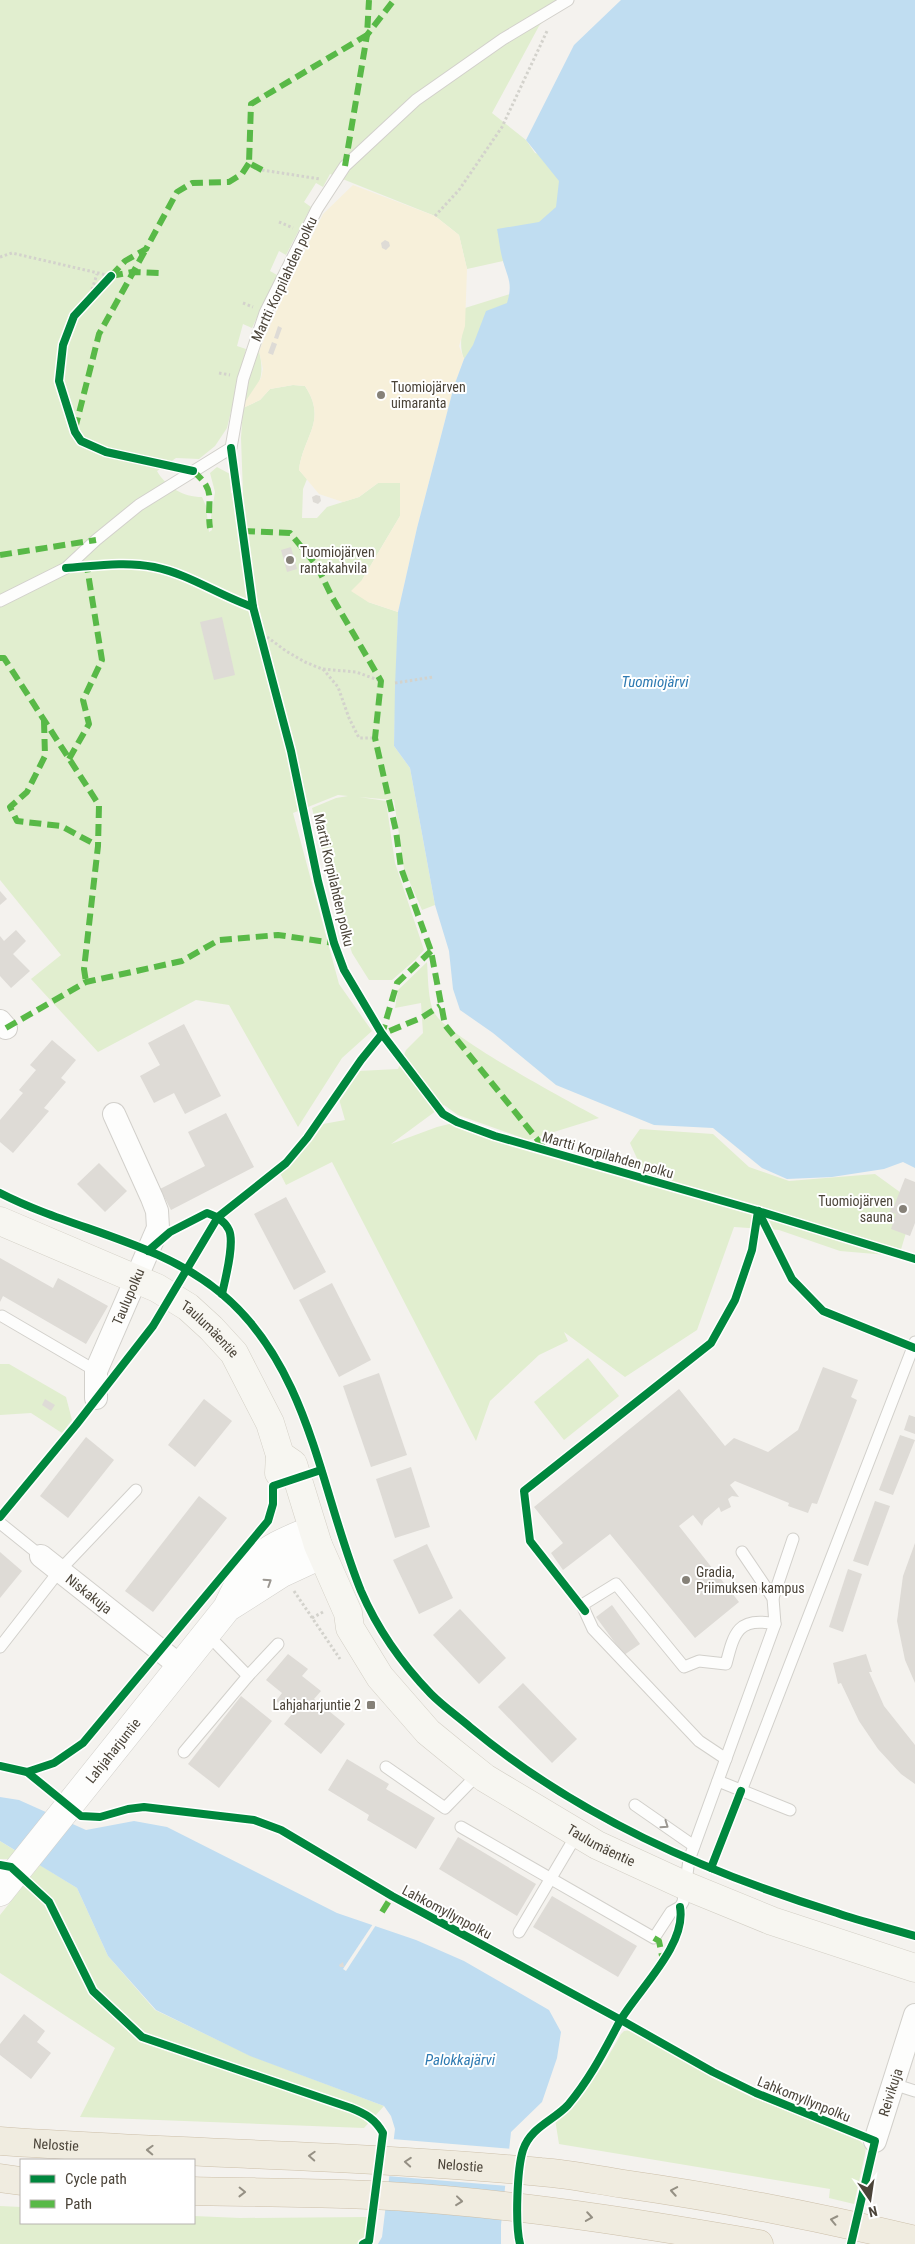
<svg xmlns="http://www.w3.org/2000/svg" width="915" height="2244" viewBox="0 0 915 2244" font-family="'Roboto Condensed',sans-serif">
  <rect width="100%" height="100%" fill="#f4f2ee"/>
  <!-- green -->
  <g fill="#e1eecf">
    <path d="M0,0H561L539,26L492,113L526,140L535,153L652,184L474,345L464,359C457,341 465,327 465,308L510,294L511,281L503,261L467,269L459,235L435,216L330,174L323,187L316,183L304,202L311,207L286,255L279,251L270,271L277,275L252,328L243,324L237,346L246,349L227,428L215,446L199,459L176,458L157,471C166,487 183,497 202,497L206,506L209,532L212,530L211,517L215,492L210,473L217,467L230,474L231,493L243,494L241,438L243,408L260,400L270,389L293,385L305,386C328,421 303,436 299,470L307,479L303,489L302,518H317L327,507L359,497L378,483H400V516L362,580L368,602L398,612L394,746L410,768L435,905L422,910L404,869L394,800L359,797L386,801L395,863L424,950L415,960L392,980H369L352,953L327,869L312,808L336,798L348,796L338,795L293,813L339,984L372,1031L342,1058L298,1127L229,1005L196,1000L98,1052L31,979L61,955L0,880Z"/>
    <path d="M259,351C265,377 260,385 243,405L250,370Z"/>
    <path d="M427,962C428,975 428,1001 434,1012C444,1035 570,1102 599,1118L528,1140L458,1115L444,1105L391,1144L437,1127L457,1122L650,1187L630,1143L640,1129L713,1134L749,1167L789,1181L875,1174L915,1203L899,1256L840,1251L779,1230L734,1227L697,1330L625,1377L564,1332L568,1341L539,1355L490,1401L476,1441L332,1162L286,1185L280,1173L323,1124L345,1120L339,1099L358,1071L398,1069L406,1050L423,1033L421,1003L395,1008L398,990Z"/>
    <polygon points="588,1358 619,1396 564,1440 534,1402"/>
    <polygon points="0,1364 9,1364 66,1397 72,1420 62,1433 31,1413 0,1415"/>
    <polygon points="0,1841 16,1851 9,1859 0,1859"/>
    <polygon points="40,1865 77,1888 108,1956 155,2010 249,2055 384,2106 364,2128 80,2117 115,2048 0,1973 0,1915"/>
    <path d="M631,2030L752,2097L860,2141L866,2147L865,2154L854,2204L829,2198L830,2189L559,2144L555,2119C585,2097 603,2066 621,2034L624,2031Z"/>
    <polygon points="0,2206 21,2207 21,2223 194,2223 194,2216 240,2218 367,2217 373,2244 0,2244"/>
  </g>
  <!-- sand -->
  <path fill="#f7f0da" d="M353,185L435,216L459,235L467,269L465,326L459,346L464,359L454,386L417,528L398,612L368,602L351,591L362,580L400,516V483H378L359,497L343,502L319,494L299,470C303,436 328,421 305,386L293,385L270,389L260,400L243,408V405L261,378L263,369L259,351L280,303L323,214Z"/>
  <!-- water -->
  <g fill="#c0ddf1">
    <path d="M621,0H915V1168L903,1162L884,1169L832,1177L787,1179L762,1168L713,1128L654,1125L556,1085L493,1033L460,1010L453,989L449,951L435,905L410,768L394,746L395,686L398,612L417,528L454,386L464,359L473,345L486,311L507,303C513,283 508,279 503,261C500,251 499,239 497,229L539,222L556,207L559,181L526,140L574,45Z"/>
    <polygon points="0,1797 19,1800 86,1830 134,1821 167,1827 337,1913 416,1940 464,1961 549,2010 561,2032 557,2058 542,2102 511,2132 501,2225 501,2244 378,2244 382,2237 395,2129 391,2116 384,2106 250,2056 156,2010 108,1956 77,1888 0,1841"/>
  </g>
  <!-- pier -->
  <g fill="#f4f2ee">
    <polygon points="373,1924 376,1925 346,1971 343,1969"/>
    <polygon points="392,2139 512,2149 508,2186 387,2176"/>
  </g>
  <!-- building -->
  <g fill="#dedbd6">
    <polygon points="385,240 389,242 390,246 386,250 382,248 381,243"/>
    <polygon points="278,326 282,328 278,339 274,338"/>
    <polygon points="272,342 277,344 273,355 268,353"/>
    <polygon points="316,495 320,496 321,501 318,504 313,502 312,497"/>
    <polygon points="291,547 297,569 287,572 281,550"/>
    <polygon points="222,617 235,675 214,680 200,622"/>
    <polygon points="0,891 7,899 0,905"/>
    <polygon points="16,930 26,941 13,954 30,971 11,988 0,976 0,936 4,941"/>
    <polygon points="184,1024 221,1096 185,1114 174,1093 154,1103 140,1076 160,1065 148,1043"/>
    <polygon points="52,1040 76,1060 61,1078 66,1082 44,1108 49,1111 13,1153 0,1142 0,1120 23,1093 19,1090 36,1070 30,1065"/>
    <polygon points="226,1113 254,1167 171,1210 160,1189 205,1166 188,1132"/>
    <polygon points="99,1163 127,1191 105,1212 77,1184"/>
    <polygon points="905,1178 915,1182 915,1223 910,1236 891,1229 896,1214 890,1212 892,1205 894,1206"/>
    <polygon points="286,1197 326,1272 294,1290 254,1214"/>
    <polygon points="0,1258 53,1288 58,1278 108,1306 86,1344 3,1296 0,1302"/>
    <polygon points="332,1283 371,1360 339,1377 299,1300"/>
    <polygon points="823,1367 858,1380 851,1397 857,1400 817,1504 812,1503 808,1513 788,1506 789,1503 735,1481 730,1485 739,1497 732,1496 728,1499 731,1507 721,1512 719,1507 704,1520 702,1526 693,1515 679,1526 739,1602 695,1638 610,1534 563,1570 551,1553 563,1543 534,1507 679,1389 725,1446 734,1438 768,1452 798,1430"/>
    <polygon points="379,1373 407,1455 371,1467 343,1386"/>
    <polygon points="45,1399 55,1405 51,1411 42,1405"/>
    <polygon points="204,1399 232,1421 195,1467 168,1445"/>
    <polygon points="909,1415 915,1417 915,1434 904,1430"/>
    <polygon points="900,1435 915,1440 893,1495 879,1490"/>
    <polygon points="86,1437 114,1460 68,1518 40,1496"/>
    <polygon points="411,1467 430,1527 395,1538 376,1479"/>
    <polygon points="199,1496 227,1518 153,1612 125,1591"/>
    <polygon points="875,1501 890,1506 868,1566 853,1561"/>
    <polygon points="915,1543 915,1683 905,1660 897,1621 903,1576"/>
    <polygon points="427,1544 453,1598 419,1614 393,1560"/>
    <polygon points="0,1552 22,1571 0,1598"/>
    <polygon points="848,1569 862,1574 843,1632 829,1627"/>
    <polygon points="612,1605 640,1644 624,1655 596,1617"/>
    <polygon points="460,1609 506,1658 479,1684 433,1635"/>
    <polygon points="288,1654 308,1669 302,1676 321,1691 314,1699 345,1724 321,1754 284,1724 292,1714 276,1701 282,1693 266,1680"/>
    <polygon points="866,1654 872,1672 869,1672 884,1706 915,1745 915,1784 901,1774 878,1749 859,1721 841,1683 838,1684 833,1663"/>
    <polygon points="523,1683 577,1739 552,1763 498,1707"/>
    <polygon points="241,1696 272,1721 219,1788 188,1764"/>
    <polygon points="347,1759 389,1784 386,1789 435,1818 416,1849 367,1820 369,1815 328,1790"/>
    <polygon points="458,1837 536,1884 517,1916 439,1869"/>
    <polygon points="552,1896 637,1946 618,1977 533,1927"/>
    <polygon points="343,1962 344,1967 340,1967 339,1965"/>
    <polygon points="24,2014 45,2031 37,2042 51,2053 31,2079 0,2055 0,2044"/>
  </g>
  <g fill="none" stroke-linecap="round" stroke-linejoin="round">
    <!-- service casing -->
    <g stroke="#d2d0cb" stroke-width="13">
      <g id="service">
        <polyline points="0,601 66,568 96,540 139,505 231,448 243,379 265,313 317,209 345,166 416,100 503,39 568,0"/>
        <polyline points="2,1316 96,1371"/>
        <polyline points="0,1523 41,1556"/>
        <polyline points="742,1552 773,1598"/>
        <polyline points="206,1633 248,1676"/>
        <polyline points="0,1647 60,1570 136,1490"/>
        <polyline points="184,1752 248,1676 278,1644"/>
        <path d="M726,1759L699,1741L593,1629L582,1605L616,1584L684,1667L699,1661L726,1664C734,1633 738,1616 775,1624"/>
        <polyline points="386,1767 445,1808 479,1773"/>
        <polyline points="718,1781 790,1810"/>
        <polyline points="741,1791 915,1342"/>
        <polyline points="635,1805 694,1846"/>
        <polyline points="461,1827 654,1938 671,1912 680,1907 683,1902 689,1860 775,1624 773,1598 793,1539"/>
        <polyline points="519,1932 577,1834"/>
        <polyline points="893,2084 915,2091"/>
      </g>
    </g>
    <!-- minor casing -->
    <g stroke="#d2d0cb" stroke-width="24">
      <g id="minor">
        <polyline points="0,1021 6,1028"/>
        <path id="s1" d="M96,1398V1371L158,1228L157,1211L152,1198L114,1114"/>
        <path id="s2" d="M41,1556L179,1665"/>
        <path id="s3" d="M875,2141L915,2015"/>
      </g>
    </g>
    <!-- tertiary casing -->
    <g stroke="#d2d0cb" stroke-width="29">
      <g id="tertiary">
        <path id="s4" d="M0,1892L227,1608C248,1564 254,1554 300,1535L318,1545L310,1560L282,1573L227,1608"/>
      </g>
    </g>
    <!-- secondary casing -->
    <g stroke="#d3cfc5" stroke-width="29">
      <g id="secondary">
        <path id="s5" d="M0,1221L157,1288L188,1307L211,1328L234,1353L270,1423L280,1455L279,1473"/>
        <path id="s6" d="M280,1455L293,1464L318,1545L348,1613L350,1628L380,1677L428,1732L450,1750L485,1778L597,1845L684,1885L772,1921L915,1968"/>
      </g>
    </g>
    <!-- trunk casing -->
    <g stroke="#ccbfa9" stroke-width="29">
      <g id="trunk">
        <path id="s7" d="M0,2141C180,2154 361,2155 541,2172C569,2174 597,2180 624,2184C722,2198 819,2217 915,2240"/>
        <polyline points="0,2178 21,2181"/>
        <path d="M194,2191C277,2193 361,2192 444,2200C550,2209 655,2226 759,2244"/>
      </g>
    </g>
    <!-- path -->
    <g stroke="#d3d2cc" stroke-width="3" stroke-dasharray="2.5 2.5" stroke-linecap="butt">
      <polyline points="262,170 320,179"/>
      <polyline points="435,216 459,190 502,127 548,29"/>
      <polyline points="279,222 293,228"/>
      <polyline points="0,257 12,253 111,276"/>
      <polyline points="89,299 97,274"/>
      <polyline points="243,303 253,307"/>
      <polyline points="219,373 230,375"/>
      <polyline points="259,631 286,651 305,662 322,669 356,672 381,681"/>
      <polyline points="323,669 338,687 349,718 359,738 375,738"/>
      <polyline points="395,683 433,677"/>
      <polyline points="294,1591 340,1659"/>
      <polyline points="312,1618 323,1612"/>
    </g>
    <!-- service -->
    <use href="#service" stroke="#fdfdfc" stroke-width="11"/>
    <!-- minor -->
    <use href="#minor" stroke="#fdfdfc" stroke-width="22"/>
    <!-- tertiary -->
    <use href="#tertiary" stroke="#fdfdfc" stroke-width="28"/>
    <!-- secondary -->
    <use href="#secondary" stroke="#f7f6f1" stroke-width="28"/>
    <!-- trunk -->
    <use href="#trunk" stroke="#f0ece0" stroke-width="28"/>
    <!-- quiet -->
    <g stroke="#58b947" stroke-width="6" stroke-dasharray="12 6" stroke-linecap="butt">
      <polyline points="345,166 367,35 394,0"/>
      <polyline points="262,170 249,163 251,104 367,35 369,0"/>
      <polyline points="111,276 125,261 146,249 177,192 192,183 229,182 242,174 249,163"/>
      <polyline points="111,276 132,272 159,273"/>
      <polyline points="75,429 99,334 146,249"/>
      <path d="M193,471C218,492 206,499 210,528"/>
      <polyline points="243,531 290,533 317,566 332,597 381,681 375,738 396,831 401,868 431,951 445,1025 545,1149"/>
      <polyline points="0,555 96,540"/>
      <polyline points="0,658 4,658 99,805 98,846 84,969 86,982"/>
      <polyline points="44,721 45,756 27,792 10,807 17,821 61,826 98,846"/>
      <polyline points="69,759 89,724 83,700 102,660 87,567"/>
      <polyline points="431,951 397,983 382,1034 421,1018 440,1006"/>
      <polyline points="6,1028 86,982 182,961 219,940 278,935 334,943"/>
      <polyline points="382,1912 392,1896"/>
      <polyline points="654,1938 659,1941 663,1961"/>
    </g>
    <!-- cycleway casing -->
    <g stroke="#fff" stroke-width="11">
      <g id="cycleway">
        <polyline points="111,276 74,316 63,345 59,381 75,432 81,441 106,452 193,471"/>
        <polyline points="231,448 253,607 291,751 318,881 334,943 344,970 382,1034 443,1114 457,1122 495,1136 758,1211 915,1259"/>
        <path d="M66,568C94,566 126,561 154,567C189,574 220,596 253,607"/>
        <path d="M0,1193C72,1230 159,1241 222,1294C310,1368 320,1490 361,1591C377,1628 403,1665 431,1694C443,1706 457,1716 470,1727C577,1816 704,1872 837,1913C863,1922 889,1928 915,1936"/>
        <polyline points="758,1211 792,1279 823,1311 915,1348"/>
        <path d="M148,1251L170,1232L207,1213C216,1216 225,1221 229,1230C235,1243 225,1280 222,1294"/>
        <polyline points="0,1517 76,1425 153,1326 218,1217 286,1163 307,1138 361,1060 382,1034"/>
        <polyline points="585,1611 530,1541 524,1491 711,1343 735,1300 752,1250 758,1211"/>
        <polyline points="0,1766 27,1772 81,1816 100,1817 128,1809 144,1807 254,1820 281,1830 392,1896 621,2020 713,2072 756,2093 875,2141 851,2244"/>
        <polyline points="27,1772 54,1763 83,1743 268,1521 273,1504 273,1486 321,1470"/>
        <path d="M0,1865L11,1867L49,1902L93,1991L142,2037L351,2108C366,2114 375,2119 383,2133L369,2241L363,2244"/>
        <polyline points="711,1868 741,1791"/>
        <path d="M520,2244C515,2224 517,2169 523,2150C531,2127 553,2121 568,2105C590,2079 604,2051 620,2021C638,1990 687,1945 680,1907"/>
      </g>
    </g>
    <!-- cycleway -->
    <use href="#cycleway" stroke="#00873e" stroke-width="8"/>
  </g>
  <!-- one-way arrows -->
  <defs><path id="oneway-chevron" d="M-2-3.5L2.5 0L-2 3.5" fill="none" stroke-width="1.6" stroke-linecap="round" stroke-linejoin="round" transform="scale(1.25)"/></defs>
  <g stroke="#9b9791">
    <use href="#oneway-chevron" transform="translate(268 1582) rotate(-33)"/>
    <use href="#oneway-chevron" transform="translate(665 1825) rotate(35)"/>
  </g>
  <g stroke="#959084">
    <use href="#oneway-chevron" transform="translate(150 2150) rotate(-178)"/>
    <use href="#oneway-chevron" transform="translate(312 2156) rotate(-177)"/>
    <use href="#oneway-chevron" transform="translate(408 2162) rotate(-176)"/>
    <use href="#oneway-chevron" transform="translate(674 2191) rotate(-170)"/>
    <use href="#oneway-chevron" transform="translate(242 2192) rotate(1)"/>
    <use href="#oneway-chevron" transform="translate(459 2201) rotate(6)"/>
    <use href="#oneway-chevron" transform="translate(589 2217) rotate(9)"/>
    <use href="#oneway-chevron" transform="translate(834 2220) rotate(-168)"/>
  </g>
  <!-- markers -->
  <g fill="#868178" stroke="#fff" stroke-width="2">
    <circle cx="381" cy="395" r="5"/>
    <circle cx="290" cy="560" r="5"/>
    <circle cx="903" cy="1209" r="5"/>
    <circle cx="686" cy="1580" r="5"/>
    <rect x="366" y="1700" width="10" height="10" rx="2.5"/>
  </g>
  <g text-anchor="middle" stroke-width="4" stroke-linejoin="round" paint-order="stroke">
    <!-- street labels -->
    <g font-size="14" fill="#4b4439" stroke="#fff">
      <text transform="translate(284 279) rotate(-65)" y="5">Martti Korpilahden polku</text>
      <text transform="translate(334 880) rotate(77)" y="5">Martti Korpilahden polku</text>
      <text transform="translate(608 1155) rotate(16)" y="5">Martti Korpilahden polku</text>
      <text dy="5" stroke="none"><textPath href="#s1" startOffset="108">Taulupolku</textPath></text>
      <text dy="5" stroke="none"><textPath href="#s5" startOffset="238">Taulumäentie</textPath></text>
      <text dy="5" stroke="none"><textPath href="#s2" startOffset="61">Niskakuja</textPath></text>
      <text dy="5" stroke="none"><textPath href="#s4" startOffset="181">Lahjaharjuntie</textPath></text>
      <text dy="5" stroke="none"><textPath href="#s6" startOffset="528">Taulumäentie</textPath></text>
      <text transform="translate(447 1912) rotate(28)" y="5">Lahkomyllynpolku</text>
      <text dy="5" stroke="none"><textPath href="#s3" startOffset="51">Reivikuja</textPath></text>
      <text transform="translate(804 2099) rotate(22)" y="5">Lahkomyllynpolku</text>
      <text dy="5" stroke="none"><textPath href="#s7" startOffset="56">Nelostie</textPath></text>
      <text dy="5" stroke="none"><textPath href="#s7" startOffset="461">Nelostie</textPath></text>
    </g>
    <!-- poi labels -->
    <g font-size="14" fill="#4b4439" stroke="#fff" text-anchor="start">
      <text x="391" y="392">Tuomiojärven<tspan x="391" dy="16">uimaranta</tspan></text>
      <text x="300" y="557">Tuomiojärven<tspan x="300" dy="16">rantakahvila</tspan></text>
      <text x="893" y="1206" text-anchor="end">Tuomiojärven<tspan x="893" dy="16">sauna</tspan></text>
      <text x="696" y="1577">Gradia,<tspan x="696" dy="16">Priimuksen kampus</tspan></text>
      <text x="361" y="1710" text-anchor="end">Lahjaharjuntie 2</text>
    </g>
    <!-- water labels -->
    <g font-size="15" font-style="italic" fill="#2e7ab2" stroke="#fff">
      <text x="655" y="687">Tuomiojärvi</text>
      <text x="460" y="2065">Palokkajärvi</text>
    </g>
  </g>
  <!-- legend -->
  <rect x="20" y="2159" width="175" height="65" fill="#ffffff" stroke="#b7b4b0"/>
  <rect x="30" y="2175" width="25" height="8" fill="#00873e" stroke="#b7b4b0"/>
  <text x="65" y="2184" font-size="15" fill="#4b4439">Cycle path</text>
  <rect x="30" y="2200" width="25" height="8" fill="#58b947" stroke="#b7b4b0"/>
  <text x="65" y="2209" font-size="15" fill="#4b4439">Path</text>
  <!-- north arrow -->
  <g transform="translate(870 2199) rotate(167)" stroke="#ffffff" stroke-width="4" paint-order="stroke">
  <path d="M0-4L9 19L0 12L-9 19Z" fill="#4b4439"/>
  <text y="-8" font-size="14" font-weight="bold" text-anchor="middle" fill="#4b4439">N</text>
  </g>
</svg>
